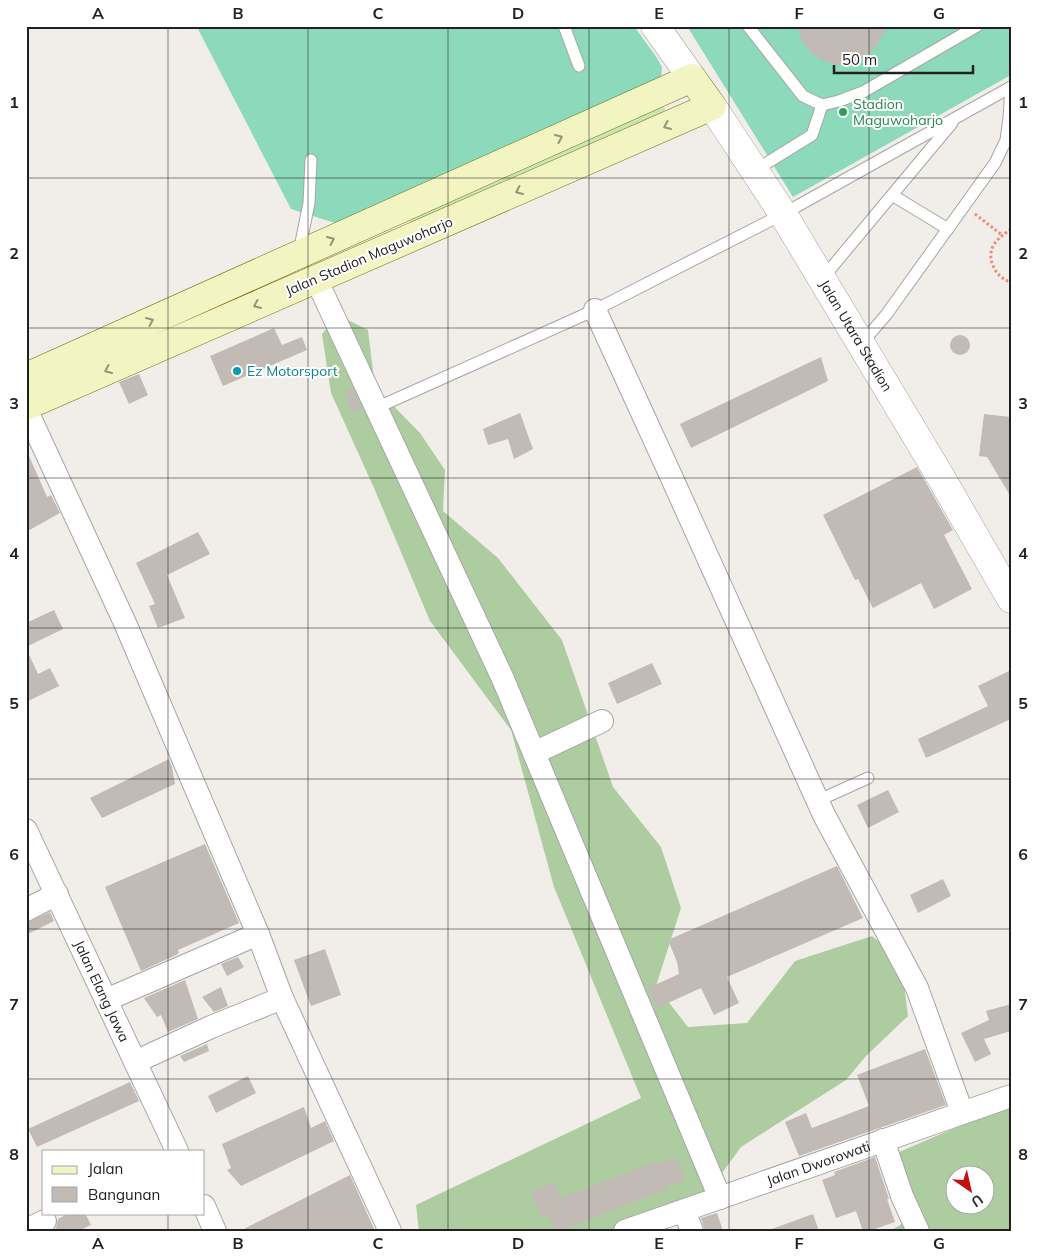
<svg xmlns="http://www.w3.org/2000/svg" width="1037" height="1257" viewBox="0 0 1037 1257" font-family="Mulish,sans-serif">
  <rect width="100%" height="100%" fill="#f1eee9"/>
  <!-- grass -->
  <polygon fill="#cce6b3" points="659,106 663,106 665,109 666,113 412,225 409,221 409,218"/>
  <!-- forest -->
  <g fill="#adcda1" fill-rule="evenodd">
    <polygon points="338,315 368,330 375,387 420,433 445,470 443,511 498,558 562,640 613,787 661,847 681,908 656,986 688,1027 747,1023 795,961 872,936 901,961 908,1016 866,1056 846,1080 741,1147 698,1206 625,1231 419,1231 416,1205 641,1098 554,887 511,730 430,621 374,488 331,393 322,334"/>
    <path d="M1011,1104V1231H890L905,1222L899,1152ZM954,1174H984V1204H954Z"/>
  </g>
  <!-- pitch -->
  <g fill="#8dd9bc">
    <polygon points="203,26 634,26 657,58 662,67 661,78 338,224 291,209 198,29"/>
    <polygon points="687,26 1011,26 1011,75 793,197"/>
  </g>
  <!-- building -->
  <g fill="#c1bab5">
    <polygon points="797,26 887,26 876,47 865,57 852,63 838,65 823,61 811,53 802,42"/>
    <polygon points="274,328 282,345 302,337 307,350 223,386 210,356"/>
    <circle cx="960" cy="345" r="10"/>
    <polygon points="821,357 828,381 691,448 680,424"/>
    <polygon points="139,374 148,395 129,404 119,382"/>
    <polygon points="353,389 362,409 351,413 345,391"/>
    <polygon points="520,413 533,449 514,459 508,439 488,445 483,429"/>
    <polygon points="984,414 1011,417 1011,497 987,457 979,456"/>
    <polygon points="26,449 47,497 51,495 60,513 26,532"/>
    <polygon points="917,467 953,530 944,535 972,589 934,609 921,583 873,608 858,579 855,580 823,515"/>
    <polygon points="198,532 210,554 167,575 185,618 158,628 149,606 155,604 136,563"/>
    <polygon points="54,610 63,629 26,647 26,623"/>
    <polygon points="26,648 38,674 50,668 59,686 26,702"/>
    <polygon points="652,663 662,684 617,704 608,683"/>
    <polygon points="1011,670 1011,719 926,758 918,739 988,706 978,686"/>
    <polygon points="169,759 172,767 175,784 102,818 90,798"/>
    <polygon points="888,790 899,812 868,828 857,805"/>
    <polygon points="205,844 239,923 178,950 179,953 176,955 141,971 105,887"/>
    <polygon points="837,866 863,918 727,977 739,1003 714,1015 701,988 657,1008 648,988 679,974 677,962 668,940"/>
    <polygon points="943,879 951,896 918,913 910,895"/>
    <polygon points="50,912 54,921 26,935 26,923"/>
    <polygon points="325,949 341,995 311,1006 294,960"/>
    <polygon points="238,957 244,967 227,976 221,964"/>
    <polygon points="185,980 198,1019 168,1032 161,1015 157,1017 144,998"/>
    <polygon points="221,987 228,1006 214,1012 202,997"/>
    <polygon points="1011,1004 1011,1031 984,1039 991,1054 975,1062 961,1033 989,1020 986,1011"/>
    <polygon points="207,1044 209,1051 184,1062 180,1056"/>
    <polygon points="925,1049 946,1105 799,1156 785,1122 806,1113 812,1128 869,1106 857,1075"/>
    <polygon points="248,1076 256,1093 216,1113 208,1096"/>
    <polygon points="130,1082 139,1101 37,1147 28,1129"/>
    <polygon points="304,1107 311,1128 325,1121 334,1141 241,1186 227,1170 231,1168 222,1144"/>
    <polygon points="676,1157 685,1180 666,1186 667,1189 560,1231 554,1231 548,1215 541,1217 531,1191 555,1182 561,1198 657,1161 658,1164"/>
    <polygon points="875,1157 889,1199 887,1199 895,1222 869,1231 863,1231 856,1211 836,1218 822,1180 835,1175 834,1172"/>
    <polygon points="350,1175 375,1231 240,1231"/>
    <polygon points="69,1213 85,1213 91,1225 78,1231 53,1231 56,1228 58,1219"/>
    <polygon points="717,1213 723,1231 705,1231 701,1218"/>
    <polygon points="813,1214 819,1231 772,1231 772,1229"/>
  </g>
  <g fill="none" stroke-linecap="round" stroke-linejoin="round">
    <!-- service casing -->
    <g stroke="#a5a5a5" stroke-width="13">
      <g id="service">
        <polyline points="564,26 579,66"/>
        <polyline points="748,26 803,96 822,105 839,101 863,92 977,26"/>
        <polyline points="754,171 812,135 822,105"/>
        <polyline points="892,195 948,229"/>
        <polyline points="299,252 309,203 311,160"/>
        <polyline points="822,279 952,123"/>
        <polyline points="861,344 886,315 995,163 1006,140 1009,118 1011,87"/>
        <polyline points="376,408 595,310 783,214 1011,87"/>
        <polyline points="817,801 868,778"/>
      </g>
    </g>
    <!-- minor casing -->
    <g stroke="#a5a5a5" stroke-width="24">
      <g id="minor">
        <polyline points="316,279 503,679 720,1198"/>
        <polyline points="595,310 671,476 824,815 917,988 962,1112"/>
        <polyline points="26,409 125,623 258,934 282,998 390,1231"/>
        <polyline points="534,753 602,721"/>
        <path id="s1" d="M26,830L177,1151"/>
        <polyline points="26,910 57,894"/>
        <polyline points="106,1000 258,934"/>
        <polyline points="135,1062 211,1027 282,998"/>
        <polyline points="883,1140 902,1196 918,1231"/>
        <polyline points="204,1206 215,1231"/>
        <polyline points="684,1211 692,1231"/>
        <polyline points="26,1230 45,1221"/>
        <path id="s2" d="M625,1231L1011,1096"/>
      </g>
    </g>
    <!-- tertiary casing -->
    <g stroke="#a5a5a5" stroke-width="29">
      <g id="tertiary">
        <polyline points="655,26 692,78"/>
        <path id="s3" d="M712,106L783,214L939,474L1011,599"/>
      </g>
    </g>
    <!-- secondary casing -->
    <g stroke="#67730e" stroke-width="29">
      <polyline id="secondary" points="26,377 692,78 712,106 26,406"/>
    </g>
    <!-- path -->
    <g stroke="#f0887b" stroke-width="3" stroke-dasharray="2.5 2.5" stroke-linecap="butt">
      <polyline points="975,214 1002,235"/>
      <path d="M1011,229C1004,234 997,239 993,246C986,260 997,279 1011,282"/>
    </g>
    <!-- service -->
    <use href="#service" stroke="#fff" stroke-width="11"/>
    <!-- minor -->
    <use href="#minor" stroke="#fff" stroke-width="22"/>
    <!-- tertiary -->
    <use href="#tertiary" stroke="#fff" stroke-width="28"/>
    <!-- secondary -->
    <use href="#secondary" stroke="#f2f5c2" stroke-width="28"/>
  </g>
  <!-- one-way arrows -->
  <defs><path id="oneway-chevron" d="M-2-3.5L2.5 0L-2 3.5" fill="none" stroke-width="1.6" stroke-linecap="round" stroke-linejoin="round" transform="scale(1.25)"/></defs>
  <g stroke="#94967a">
    <use href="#oneway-chevron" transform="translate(667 126) rotate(156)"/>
    <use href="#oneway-chevron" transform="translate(559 138) rotate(-24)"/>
    <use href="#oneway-chevron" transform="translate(519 191) rotate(156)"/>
    <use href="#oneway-chevron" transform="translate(331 240) rotate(-24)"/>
    <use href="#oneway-chevron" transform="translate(257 305) rotate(156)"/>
    <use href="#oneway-chevron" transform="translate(150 321) rotate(-24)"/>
    <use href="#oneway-chevron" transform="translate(108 370) rotate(156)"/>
  </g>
  <!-- grid -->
  <path fill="none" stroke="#212121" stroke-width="1" stroke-opacity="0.55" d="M168,26V1151M308,26V1231M448,26V1231M589,26V1231M729,26V1231M869,26V1231M26,178H1011M26,328H1011M26,478H1011M26,628H1011M26,779H1011M26,929H1011M26,1079H1011M168,1213V1231"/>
  <!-- markers -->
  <circle fill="#2e9e5b" stroke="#fff" stroke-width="2" cx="843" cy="112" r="5"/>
  <circle fill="#0f9aa8" stroke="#fff" stroke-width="2" cx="237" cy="371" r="5"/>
  <g text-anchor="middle" stroke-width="4" stroke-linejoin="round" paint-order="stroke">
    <!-- leisure labels -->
    <g font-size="14" fill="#27864d" stroke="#fff" text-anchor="start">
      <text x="853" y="109">Stadion<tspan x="853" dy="16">Maguwoharjo</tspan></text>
    </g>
    <!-- street labels -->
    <g font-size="14" fill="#212121" stroke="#fff">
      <text transform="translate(369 256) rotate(-23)" y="5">Jalan Stadion Maguwoharjo</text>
      <text dy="5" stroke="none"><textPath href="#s3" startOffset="271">Jalan Utara Stadion</textPath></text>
      <text dy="5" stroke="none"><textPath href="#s1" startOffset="178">Jalan Elang Jawa</textPath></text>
      <text dy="5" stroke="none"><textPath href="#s2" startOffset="205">Jalan Dworowati</textPath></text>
    </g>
    <!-- culture labels -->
    <g font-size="14" fill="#0d838f" stroke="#fff" text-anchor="start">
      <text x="247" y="376">Ez Motorsport</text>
    </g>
  </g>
  <!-- border -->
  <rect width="1037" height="1257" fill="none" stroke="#ffffff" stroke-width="55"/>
  <!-- legend -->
  <rect x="42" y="1150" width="162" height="65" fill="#ffffff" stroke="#a6a6a6"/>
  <rect x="52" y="1166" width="25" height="8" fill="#f2f5c2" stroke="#a6a6a6"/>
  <text x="88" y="1174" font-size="15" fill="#212121">Jalan</text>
  <rect x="52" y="1187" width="25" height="15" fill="#c1bab5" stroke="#a6a6a6"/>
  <text x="88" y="1200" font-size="15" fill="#212121">Bangunan</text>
  <!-- north arrow -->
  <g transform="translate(970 1190) rotate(146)"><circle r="24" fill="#ffffff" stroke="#a6a6a6"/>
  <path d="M0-4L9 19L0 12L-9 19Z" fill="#c31110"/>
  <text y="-8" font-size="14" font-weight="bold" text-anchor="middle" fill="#212121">U</text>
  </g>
  <!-- scale -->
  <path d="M834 65v8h139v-8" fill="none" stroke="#212121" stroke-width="2.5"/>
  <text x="842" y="65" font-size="15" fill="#212121" stroke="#ffffff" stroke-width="4" paint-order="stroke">50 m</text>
  <rect x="28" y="28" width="982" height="1202" fill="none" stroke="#212121" stroke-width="2"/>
  <g font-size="16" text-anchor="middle" font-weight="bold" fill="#212121">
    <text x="98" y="19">A</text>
    <text x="238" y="19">B</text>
    <text x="378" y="19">C</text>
    <text x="518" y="19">D</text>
    <text x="659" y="19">E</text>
    <text x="799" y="19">F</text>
    <text x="939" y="19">G</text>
    <text x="14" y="108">1</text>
    <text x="1023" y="108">1</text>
    <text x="14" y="259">2</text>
    <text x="1023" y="259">2</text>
    <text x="14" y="409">3</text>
    <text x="1023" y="409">3</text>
    <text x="14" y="559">4</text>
    <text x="1023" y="559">4</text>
    <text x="14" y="709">5</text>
    <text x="1023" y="709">5</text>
    <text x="14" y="860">6</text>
    <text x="1023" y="860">6</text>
    <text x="14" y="1010">7</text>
    <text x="1023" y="1010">7</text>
    <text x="14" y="1160">8</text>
    <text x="1023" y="1160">8</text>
    <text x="98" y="1249">A</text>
    <text x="238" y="1249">B</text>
    <text x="378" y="1249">C</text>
    <text x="518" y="1249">D</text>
    <text x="659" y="1249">E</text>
    <text x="799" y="1249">F</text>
    <text x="939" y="1249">G</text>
  </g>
</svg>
